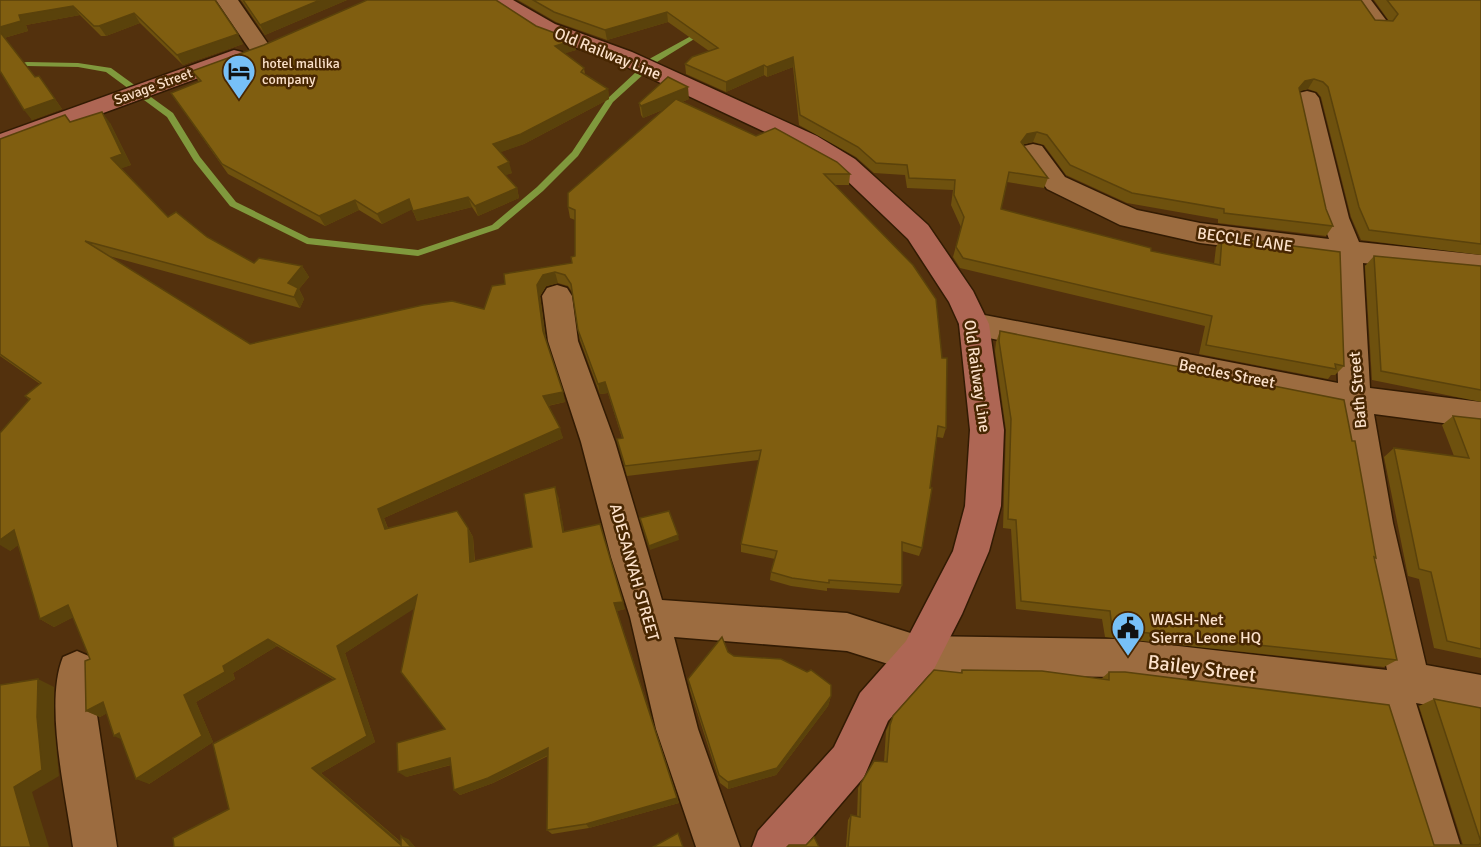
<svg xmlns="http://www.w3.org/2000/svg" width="1481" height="847" viewBox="0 0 1481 847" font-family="Signika,sans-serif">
  <rect width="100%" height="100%" fill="#53310d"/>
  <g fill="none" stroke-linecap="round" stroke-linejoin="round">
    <!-- stream -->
    <polygon fill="#80993d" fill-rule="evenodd" points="702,30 706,32 704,33 657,62 613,102 578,156 543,191 498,229 418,256 307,244 230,206 194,161 167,117 106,72 78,67 27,66 0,70 0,66 27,62 78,63 111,68 173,113 200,157 236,202 309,238 418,250 492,225 537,187 572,152 607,99 651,58"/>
    <!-- street casing -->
    <g stroke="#321b03" stroke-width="3">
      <g id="street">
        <polygon points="216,0 238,0 271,48 268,53 252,53"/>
        <polygon points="1349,0 1371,0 1389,24 1386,29 1370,29"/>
        <polygon points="1307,91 1315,93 1319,98 1349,218 1359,242 1481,255 1481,275 1363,263 1370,388 1481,402 1481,428 1374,414 1393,523 1426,665 1481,675 1481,715 1416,703 1461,847 1417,847 1377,709 1117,677 920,674 847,651 674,637 698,729 740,847 696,847 656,729 630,617 611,557 581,442 548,341 542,296 547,288 557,285 567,288 572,296 578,341 615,442 662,600 847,613 920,636 1117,639 1387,670 1357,523 1340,409 974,335 963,332 959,324 963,316 974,313 1338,383 1334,260 1200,243 1120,225 1047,189 1020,152 1024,146 1033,144 1042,146 1065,177 1137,210 1200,223 1329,239 1321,218 1295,98 1299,93"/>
        <path d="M77,651L91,657L97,671V715L117,847H73C66,796 44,703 63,657Z"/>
      </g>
    </g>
    <!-- secondary casing -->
    <g stroke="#321b03" stroke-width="3">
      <g id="secondary">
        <polygon points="487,0 513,0 555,24 632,52 817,136 855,159 928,225 973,291 989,324 1004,430 1001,506 989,551 962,614 934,669 888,721 864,777 804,847 752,847 758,831 834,747 860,693 906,641 953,551 965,506 970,430 959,324 949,302 908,239 837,171 799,148 616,62 539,34"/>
        <polygon points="234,50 242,52 245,57 242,62 0,151 0,134"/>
      </g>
    </g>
    <!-- street -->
    <use href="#street" fill="#9c6c40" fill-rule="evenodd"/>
    <!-- secondary -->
    <use href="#secondary" fill="#ae6654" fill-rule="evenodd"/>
  </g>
  <!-- wall -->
  <g fill="#6e510e">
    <polygon points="0,0 215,0 243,44 183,65 140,23 106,36 101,36 80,15 26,25 28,31 4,38 35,77 39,76 62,109 32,120 0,71"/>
    <polygon points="241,0 347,0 265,35"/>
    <polygon points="518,0 1361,0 1375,20 1389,21 1374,0 1481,0 1481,255 1361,240 1351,217 1321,97 1317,92 1308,89 1299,91 1326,209 1333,226 1326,236 1218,223 1218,219 1127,203 1066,175 1044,145 1033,142 1024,144 1023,145 1048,178 1044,188 1007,182 1001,209 1151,251 1214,264 1216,247 1222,237 1344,366 1335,375 1331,375 1328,379 1199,354 1205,326 960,268 953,257 961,227 951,205 953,190 907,188 905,175 874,173 856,157 799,125 793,67 767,77 764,75 726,92 686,74 685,64 709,51 668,22 607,40 556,22"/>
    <polygon points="536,26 576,50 565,53 584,68 585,74 608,89 609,99 524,144 500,152 512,173 505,175 517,188 519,198 478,216 472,207 417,221 412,209 382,224 359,210 325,226 228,174 171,93 199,82 192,71 264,45"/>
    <polygon points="689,99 682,102 756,136 850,174 849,185 835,185 946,428 943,438 937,437 922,548 919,556 902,551 902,585 899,593 827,588 827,591 791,586 770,580 771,572 775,559 741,552 741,544 759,460 627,476 617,439 622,438 608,393 600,394 580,340 578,330 573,293 568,286 558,283 546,286 540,296 546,340 565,402 548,406 563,438 384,518 388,528 468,528 473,537 475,561 532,547 558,496 564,532 625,609 617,611 679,803 589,828 552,834 547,830 548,756 493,783 460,795 454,790 451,765 406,777 445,729 414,608 345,653 375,742 321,773 401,842 408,839 415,847 229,809 334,680 277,646 233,673 235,679 196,702 213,742 149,784 122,740 107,713 100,717 86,711 90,659 73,617 54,627 40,619 18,545 10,551 29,400 25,396 40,384 0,356 0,139 71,122 110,123 131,165 121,168 168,217 207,237 254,263 302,266 309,277 299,289 304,299 300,308 109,256 250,344 484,309 505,284 572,263 575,256 575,220 570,218 568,207 665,109 643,118 641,115 639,103"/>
    <polygon points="1374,256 1481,266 1481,402 1372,380 1365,266"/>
    <polygon points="1000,331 1376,558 1374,559 1397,660 1384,667 1105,637 1102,619 1016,609 1011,529 1003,528 1006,430 995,351 996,342"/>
    <polygon points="1453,416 1481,419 1481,658 1434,648 1419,579 1408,576 1384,457 1394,448 1454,456 1442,425"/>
    <polygon points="728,652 734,656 831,696 828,706 776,775 728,789 720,783 690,690 688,679"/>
    <polygon points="962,670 1101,679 1109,672 1434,845 1463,845 1419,706 1434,699 1481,708 1481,847 846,847 848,820 851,815 857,817 858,788 861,783 884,762 886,731 893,716 960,673"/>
  </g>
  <!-- shaded-wall -->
  <g fill="#5a420b">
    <polygon points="320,0 347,0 265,35 260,25"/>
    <polygon points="73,6 80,15 26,25 28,31 4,38 0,32 0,27 19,15"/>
    <polygon points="667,12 668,22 607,40 605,30"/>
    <polygon points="134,13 140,23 106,36 99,26"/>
    <polygon points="238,34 243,44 183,65 177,55"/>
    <polygon points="574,40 576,50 557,56 555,46"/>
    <polygon points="793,57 793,67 767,77 767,67"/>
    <polygon points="764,65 764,75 726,92 726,82"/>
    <polygon points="39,76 62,109 32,120 24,110"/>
    <polygon points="1314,79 1308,89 1298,91 1299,88 1305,81"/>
    <polygon points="688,87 689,99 643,118 641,106"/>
    <polygon points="608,89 609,99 524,144 496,154 493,144"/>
    <polygon points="102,112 110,123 131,165 120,169 111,158"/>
    <polygon points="1037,132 1033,142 1024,144 1018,152 1021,142 1027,134"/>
    <polygon points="509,162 512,173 501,177 498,167"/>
    <polygon points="517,188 519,198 478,216 475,206"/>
    <polygon points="468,197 472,207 417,221 413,211"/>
    <polygon points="409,199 413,209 382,224 377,214"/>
    <polygon points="355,200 359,210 325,226 319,216"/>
    <polygon points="302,266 309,277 299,289 304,299 300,308 294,297 288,283"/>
    <polygon points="555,272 558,283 546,286 540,296 546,342 543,331 537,285 543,275"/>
    <polygon points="605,382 608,393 600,394 598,384"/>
    <polygon points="563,392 565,402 546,406 543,396"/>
    <polygon points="560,428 563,438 384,518 391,538 385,529 378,509"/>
    <polygon points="555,487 558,496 566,541 563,532"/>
    <polygon points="468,528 473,537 475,570 470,562"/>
    <polygon points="14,530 27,539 10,551 0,545 0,540"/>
    <polygon points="678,535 679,540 650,550 649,546"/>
    <polygon points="417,595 423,603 345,653 375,742 321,773 406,847 401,845 312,768 367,736 337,646"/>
    <polygon points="623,602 625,609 617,611 614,603"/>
    <polygon points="68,605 82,613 54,627 40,619"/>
    <polygon points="268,639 277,646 233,673 235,679 196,702 213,742 149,784 136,779 184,695 223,666"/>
    <polygon points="38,679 54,687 54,724 59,776 32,792 49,847 31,847 14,787 37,717"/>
    <polygon points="831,696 828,706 776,775 728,789 728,782"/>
    <polygon points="103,702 117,708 100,717 86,711"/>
    <polygon points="119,733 127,742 114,736"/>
    <polygon points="548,748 552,753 493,783 460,795 454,790"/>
    <polygon points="450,758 457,763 406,777 398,772"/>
    <polygon points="677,798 679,803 589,828 586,824"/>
    <polygon points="401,836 408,839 415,847 411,847"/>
  </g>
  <!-- building -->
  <g fill="#805e10" stroke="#5a420b" stroke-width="1.5">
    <polygon points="0,0 215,0 238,34 177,55 134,13 99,26 94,26 73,6 19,15 21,21 0,27"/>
    <polygon points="243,0 320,0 260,25"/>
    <polygon points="367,0 496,0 536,26 574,40 555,46 584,68 581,72 608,89 521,134 493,144 509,162 498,167 517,188 475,206 468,197 413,211 409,199 377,214 355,200 319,216 222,164 171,93 201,81 192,71 264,45"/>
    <polygon points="533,0 1361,0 1375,20 1393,21 1398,14 1387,0 1481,0 1481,244 1369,230 1359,207 1328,87 1323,82 1314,79 1305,81 1299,88 1326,209 1333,226 1224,213 1224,209 1132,193 1070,165 1047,135 1037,132 1027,134 1021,142 1048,178 1009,172 1001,209 1151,248 1151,251 1220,265 1222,237 1340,252 1344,366 1335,364 1336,369 1206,345 1212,316 963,258 956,247 964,217 954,195 955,180 909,178 907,165 876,163 858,147 800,115 793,57 767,67 764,65 726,82 685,64 692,57 718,48 667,12 605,30 554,12"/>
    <polygon points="0,32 35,77 39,76 55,99 24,110 0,71"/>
    <polygon points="668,77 688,87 641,106 639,103"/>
    <polygon points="676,99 756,136 775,128 837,162 850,174 824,174 913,265 936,299 942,358 947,358 946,428 938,426 930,488 932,488 922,548 902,542 902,585 829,580 829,583 792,578 771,572 777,551 741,544 761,450 625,466 617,439 623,438 605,382 598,384 578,330 571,284 565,275 555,272 543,275 537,285 543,331 563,392 543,396 560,428 378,509 385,529 457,511 468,528 470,562 532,547 524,494 555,487 563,532 600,524 623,602 614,603 677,798 586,824 547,830 548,748 488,778 454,790 450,758 398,772 397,743 445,729 401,672 417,595 337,646 367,736 312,768 401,845 401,836 411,847 174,847 173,838 229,809 213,744 335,679 268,639 223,666 225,672 184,695 202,736 136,779 119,733 114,736 103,702 86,711 85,661 90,659 68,605 40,619 14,530 0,540 0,433 30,399 25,396 41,383 0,354 0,139 65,115 70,122 102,112 122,154 111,158 168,217 176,212 207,237 254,263 259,258 302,266 288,283 298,288 294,297 85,241 250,344 423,305 452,301 484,309 492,286 505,284 504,274 572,263 571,257 575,256 575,210 568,207 568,193"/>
    <polygon points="1374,256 1481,266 1481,390 1381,371"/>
    <polygon points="1000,331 1344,400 1352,441 1355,441 1376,558 1374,557 1397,660 1112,629 1110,611 1021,601 1016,520 1008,519 1011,419 999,341"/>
    <polygon points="1453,416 1481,419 1481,649 1447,641 1431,572 1419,569 1394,448 1469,458"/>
    <polygon points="669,511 678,535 649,546 640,518"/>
    <polygon points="722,637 728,652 734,656 781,659 807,672 811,670 831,685 831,696 777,768 728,782 719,775 688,679"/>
    <polygon points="934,670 962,673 962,670 1042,671 1109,680 1109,672 1125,672 1389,705 1434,845 1479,845 1481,842 1434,699 1481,708 1481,847 848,847 851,815 860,817 861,783 874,761 887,762 890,725 893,716"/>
    <polygon points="38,679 37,717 42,770 14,787 31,847 0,847 0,685"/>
    <polygon points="678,833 683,847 653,847"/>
    <polygon points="814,837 819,847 787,847 789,845 806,845"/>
  </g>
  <!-- icons -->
  <defs>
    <g id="hotel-pin" transform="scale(1.725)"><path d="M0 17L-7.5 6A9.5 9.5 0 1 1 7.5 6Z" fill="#77c0f7" stroke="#482702"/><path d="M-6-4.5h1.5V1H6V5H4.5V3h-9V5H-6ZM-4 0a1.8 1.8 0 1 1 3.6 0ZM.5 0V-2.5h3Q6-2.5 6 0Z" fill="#111"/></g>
    <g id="civic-pin" transform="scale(1.725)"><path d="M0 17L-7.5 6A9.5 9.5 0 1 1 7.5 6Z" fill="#77c0f7" stroke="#482702"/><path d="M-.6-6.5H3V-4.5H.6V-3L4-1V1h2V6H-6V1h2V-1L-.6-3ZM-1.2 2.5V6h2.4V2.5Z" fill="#111"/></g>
  </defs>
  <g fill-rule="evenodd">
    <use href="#hotel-pin" x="239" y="71"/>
    <use href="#civic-pin" x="1128" y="628"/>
  </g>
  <g text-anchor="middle" stroke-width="5" stroke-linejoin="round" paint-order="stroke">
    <!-- far-poi labels -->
    <g font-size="14" fill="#fce1ca" stroke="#482702" text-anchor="start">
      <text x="262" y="68">hotel mallika<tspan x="262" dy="16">company</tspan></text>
    </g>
    <!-- far-street labels -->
    <g font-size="14" fill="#fce1ca" stroke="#482702">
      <text transform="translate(153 86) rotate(-20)" y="5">Savage Street</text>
    </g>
    <!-- street labels -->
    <g font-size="16" fill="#fce1ca" stroke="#482702">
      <text transform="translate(608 53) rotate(22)" y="6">Old Railway Line</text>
      <text transform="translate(1245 239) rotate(8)" y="6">BECCLE LANE</text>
      <text transform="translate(1227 373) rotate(11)" y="6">Beccles Street</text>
      <text transform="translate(978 376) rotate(82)" y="6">Old Railway Line</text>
      <text transform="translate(1357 390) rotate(-95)" y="6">Bath Street</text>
      <text transform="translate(635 572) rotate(74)" y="6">ADESANYAH STREET</text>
    </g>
    <!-- poi labels -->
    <g font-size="16" fill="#fce1ca" stroke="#482702" text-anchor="start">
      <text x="1151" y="625">WASH-Net<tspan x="1151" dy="18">Sierra Leone HQ</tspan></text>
    </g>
    <!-- near-street labels -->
    <g font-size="20" fill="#fce1ca" stroke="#482702">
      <text transform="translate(1202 668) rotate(7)" y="7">Bailey Street</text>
    </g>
  </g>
</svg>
